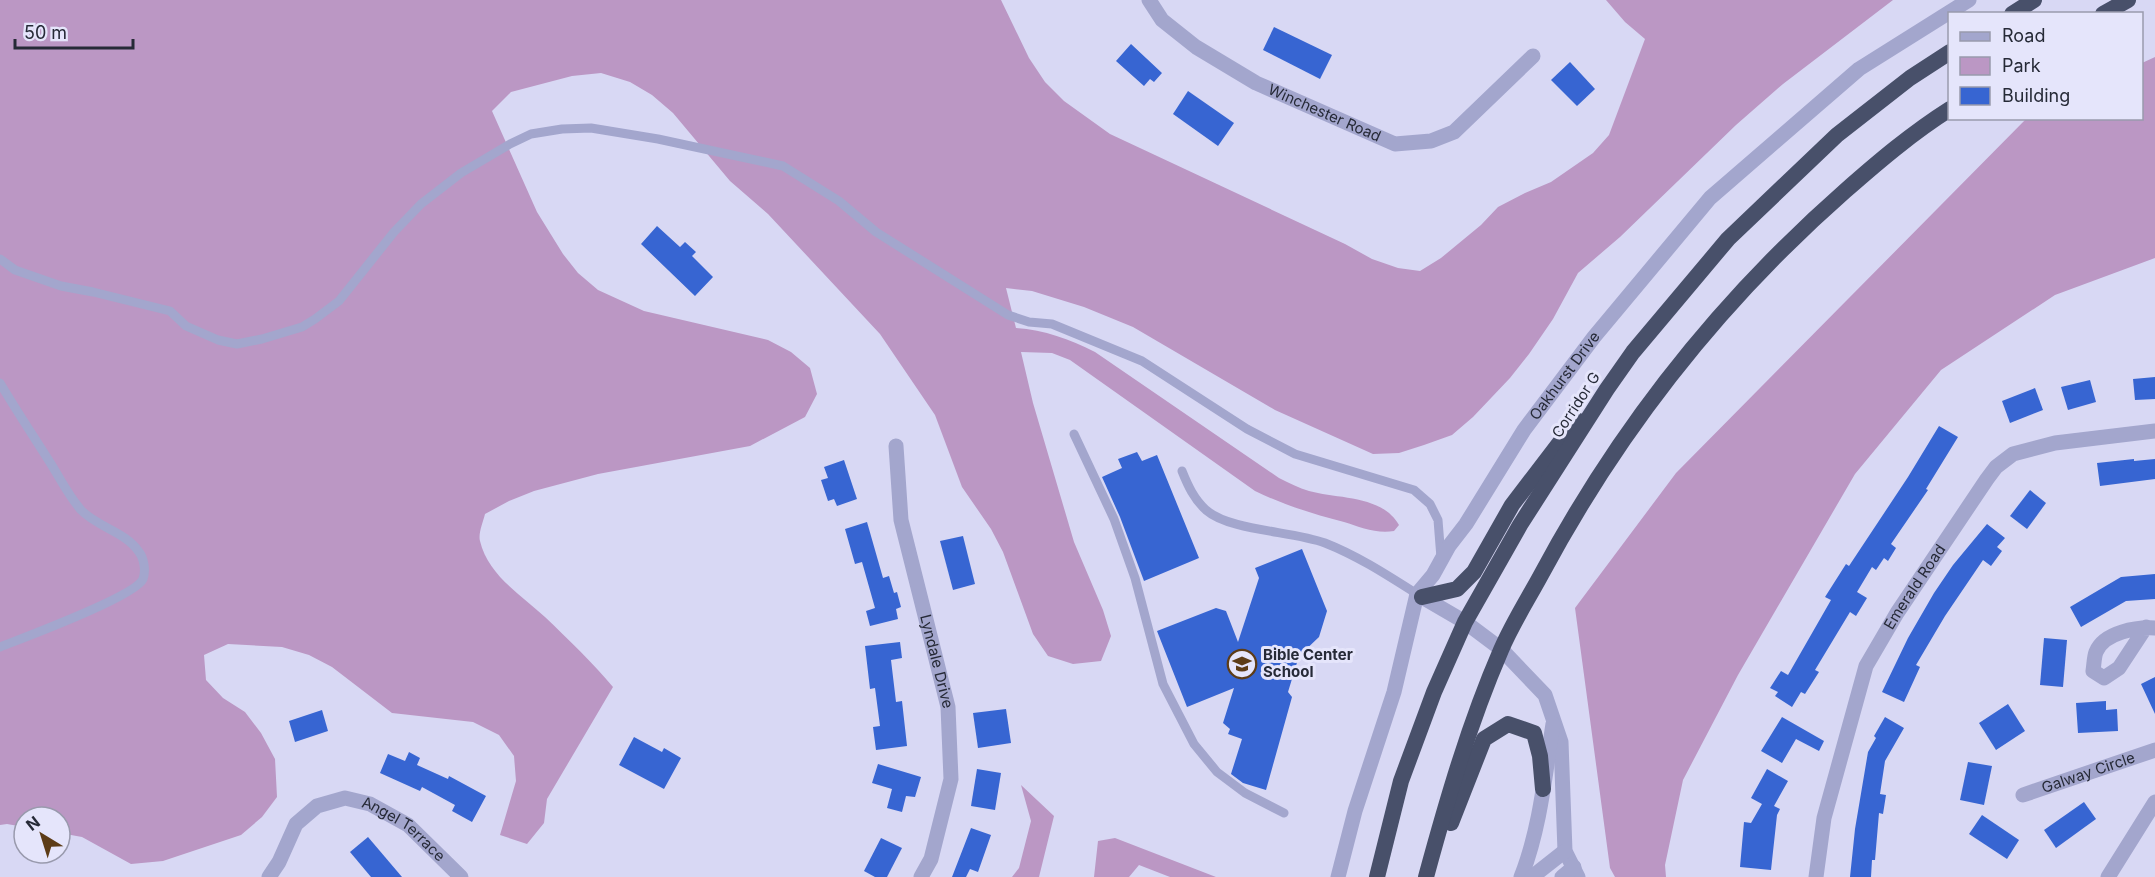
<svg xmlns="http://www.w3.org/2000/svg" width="2155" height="877" viewBox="0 0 2155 877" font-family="Inter,sans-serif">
  <rect width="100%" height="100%" fill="#d8d8f4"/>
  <!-- green -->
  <g fill="#bb97c4">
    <path d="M0,0H1001L1029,58L1045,82L1064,101L1110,134L1345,244L1372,259L1398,268L1420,271L1441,258L1481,225L1498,207L1525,193L1551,182L1593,153L1609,135L1645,39L1625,22L1606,0H1893L1783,84L1736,125L1620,237L1578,273L1553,319L1529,354L1510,378L1473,417L1452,435L1424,445L1399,453L1373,454L1275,410L1133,327L1084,307L1032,291L1006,288L1016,328C1045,330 1069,339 1095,352L1279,478C1289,483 1299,488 1309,491C1338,499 1382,495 1399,525L1394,531C1376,534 1360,527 1344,522C1313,514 1284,505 1255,491L1070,360L1052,353L1021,352L1033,403L1074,542L1103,610L1111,636L1101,661L1073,664L1048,656L1033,634L1003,552L991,529L962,487L935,415L880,334L768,214L730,181L673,113L652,95L630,82L601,73L572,76L511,92L492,111L537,212L563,254L578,273L598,290L644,311L768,340L791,352L810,368L817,394L805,417L750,446L598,474L534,491L509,501L485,514C483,522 478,534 480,541C488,575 521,595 545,617C569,640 592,662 613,687L547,799L544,823L527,844L500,835L516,781L514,756L499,735L473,722L392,713L332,667L309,655L282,647L228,644L204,655L206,680L223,698L245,712L261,733L275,759L277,797L262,817L241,835L163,861L131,864L82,837L60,833V817H24V827L7,824L0,825Z"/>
    <polygon points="2155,57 2155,258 2055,295 1941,370 1855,474 1738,675 1683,780 1665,865 1666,877 1615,877 1610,868 1575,608 1676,473 2026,119 2142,118 2142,63"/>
    <polygon points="1021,785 1054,816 1039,877 1012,877 1019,868 1031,821"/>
    <polygon points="1115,838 1216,877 1170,877 1139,865 1129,877 1094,877 1098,841"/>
  </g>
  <!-- building -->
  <g fill="#3765d2">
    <polygon points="1274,27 1332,55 1320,79 1263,50"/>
    <polygon points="1131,44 1162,73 1154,82 1150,79 1144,86 1116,61"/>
    <polygon points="1570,62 1595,89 1577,106 1551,80"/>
    <polygon points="1188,91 1234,123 1218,146 1173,114"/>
    <polygon points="657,226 680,247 685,242 696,252 692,256 713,277 695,296 641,244"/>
    <polygon points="2155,377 2155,399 2135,400 2133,379"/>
    <polygon points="2090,380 2096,402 2068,410 2061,387"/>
    <polygon points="2035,388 2043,410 2010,423 2002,401"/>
    <polygon points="1939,426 1958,437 1926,489 1928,490 1891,544 1896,548 1888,561 1884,558 1876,570 1872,567 1857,592 1867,598 1856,616 1850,612 1815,670 1819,672 1805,694 1801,692 1792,707 1775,696 1778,692 1770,688 1781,671 1788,675 1831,600 1825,597 1846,564 1849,566 1908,477"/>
    <polygon points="1137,452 1142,461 1157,455 1199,558 1144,581 1120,517 1102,477 1122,468 1118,459"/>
    <polygon points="2134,459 2134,461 2155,459 2155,479 2100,486 2097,463"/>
    <polygon points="844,460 857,499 837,506 834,499 828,501 821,480 828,478 824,467"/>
    <polygon points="2030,490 2046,503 2027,529 2010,516"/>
    <polygon points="867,522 883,578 889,576 894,593 897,592 901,607 896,609 898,619 870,626 866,611 875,608 862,562 855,564 845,529"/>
    <polygon points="1987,524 2005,538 1997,547 2002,551 1991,566 1983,560 1945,616 1916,665 1920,667 1904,702 1882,692 1908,638 1934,593 1953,565"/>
    <polygon points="963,536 975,584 953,590 940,541"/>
    <polygon points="1302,549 1327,611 1319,637 1299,656 1288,692 1292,697 1266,790 1243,783 1231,774 1242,739 1228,734 1230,729 1223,723 1234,688 1187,707 1157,631 1216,608 1226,611 1238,642 1259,578 1255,568"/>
    <polygon points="2155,574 2155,599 2126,601 2081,627 2070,607 2121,577"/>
    <polygon points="2044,638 2067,640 2063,687 2040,685"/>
    <polygon points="900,642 902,658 891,660 896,702 902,701 907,746 876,750 873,727 880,726 875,688 870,689 865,646"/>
    <polygon points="2155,677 2155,714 2141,684"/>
    <polygon points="2106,701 2106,710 2117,709 2118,731 2078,733 2076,703"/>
    <polygon points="2008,704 2025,731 1996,750 1979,723"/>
    <polygon points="1006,709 1011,743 978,748 973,713"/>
    <polygon points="322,710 328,731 295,742 289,721"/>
    <polygon points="1782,717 1824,741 1819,751 1796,739 1782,763 1761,751"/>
    <polygon points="1885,717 1904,728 1885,761 1880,794 1886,795 1883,814 1879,813 1875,860 1872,860 1871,877 1850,877 1855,829 1868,752 1876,738 1874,736"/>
    <polygon points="634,737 662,752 664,748 681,758 664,789 619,765"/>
    <polygon points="409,752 420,758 417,765 448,779 449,776 486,796 472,822 452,811 455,805 422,787 420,791 380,773 388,754 405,761"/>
    <polygon points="1968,762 1992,766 1984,805 1960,800"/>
    <polygon points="878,764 921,777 915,797 906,796 902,812 887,808 892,789 872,783"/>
    <polygon points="977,769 1001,773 995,810 971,806"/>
    <polygon points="1767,769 1788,781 1774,806 1780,809 1777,815 1771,870 1740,867 1744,822 1751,823 1762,804 1751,798"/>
    <polygon points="2084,802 2096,819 2056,848 2044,830"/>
    <polygon points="1982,815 2019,840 2007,859 1969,834"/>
    <polygon points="971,828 991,835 978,872 970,869 966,877 952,877"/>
    <polygon points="368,837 402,877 371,877 350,852"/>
    <polygon points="881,838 902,848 887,877 875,877 864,871"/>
  </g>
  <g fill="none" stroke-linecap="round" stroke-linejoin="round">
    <!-- service -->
    <g stroke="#a3a6cd" stroke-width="9">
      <polyline points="0,259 15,270 61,286 93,292 170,311 186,326 218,340 237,344 262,339 302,327 315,319 339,301 394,232 421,204 461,173 510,144 531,134 562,129 591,128 658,139 783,166 839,201 876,232 1008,315 1029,322 1052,324 1142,361 1247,429 1295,454 1414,490 1430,504 1438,520 1441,558"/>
      <path d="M0,383C16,410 34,437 51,464C61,480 68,495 81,510C97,527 126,532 139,552C144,558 146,571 143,579C136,596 23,638 0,647"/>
      <polyline points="1074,434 1114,519 1135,578 1163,684 1194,744 1217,772 1245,793 1284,813"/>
      <path d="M1182,471C1188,486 1194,499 1206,510C1230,531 1293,531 1325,543C1358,556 1387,575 1417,594"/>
    </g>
    <!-- minor -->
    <g stroke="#a3a6cd" stroke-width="15">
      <path id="s1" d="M1149,0L1162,20L1196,47L1256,83L1395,144L1431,141L1454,132L1533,56"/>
      <path id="s2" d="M896,446L901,520L948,707L951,779L931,859L921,877"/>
      <polyline points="1417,594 1465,622 1501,649 1545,695 1561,742 1565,851 1578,877"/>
      <path d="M2146,627L2119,668L2104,678L2093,671C2094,665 2094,657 2096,652C2104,632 2137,627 2155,628"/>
      <path id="s3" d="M2023,795L2155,750"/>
      <path id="s4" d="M269,877L279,862L296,824L317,806L345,798L370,804L408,825L461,877"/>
      <path id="s5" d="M1338,877L1355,811L1394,692L1417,594L1433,575L1449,546L1466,524L1524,430L1594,337L1710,198L1859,69L1969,0"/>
      <path d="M1521,877C1540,829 1545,775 1553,724"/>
      <polyline points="1532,877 1565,851"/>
      <polyline points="1562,877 1574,867"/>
      <path id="s6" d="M1816,877L1824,818L1866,666L1897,613L1987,479L1996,467L2013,454L2055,443L2155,431"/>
      <polyline points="2108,877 2155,802"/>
    </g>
    <!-- trunk -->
    <g stroke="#48506a" stroke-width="16">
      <polyline points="2012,14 2034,0"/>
      <polyline points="2103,14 2128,0"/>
      <polyline points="1422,597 1457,589 1474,572 1512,505 1577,420"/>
      <polyline points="1451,823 1484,739 1508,724 1534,733 1540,756 1543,789"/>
      <polyline points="1377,877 1401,781 1434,692 1465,622 1520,525 1607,389 1633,352 1728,239 1837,135 1910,78 1950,52"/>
      <path d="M1426,877C1447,800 1469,724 1501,650C1512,624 1528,599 1541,575C1619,429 1721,300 1845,191C1878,162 1912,133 1950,109"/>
    </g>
  </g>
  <!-- icons -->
  <defs>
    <g id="school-ring" transform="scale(1.5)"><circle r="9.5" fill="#e5e5fb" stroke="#5d3c17" stroke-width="1.5"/><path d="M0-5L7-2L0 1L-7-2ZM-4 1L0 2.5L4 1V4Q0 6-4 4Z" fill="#5d3c17"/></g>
  </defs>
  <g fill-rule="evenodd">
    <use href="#school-ring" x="1242" y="664"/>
  </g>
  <g text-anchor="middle" stroke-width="6" stroke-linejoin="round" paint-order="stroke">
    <!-- street labels -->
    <g font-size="15" fill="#262a37" stroke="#e5e5fb">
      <text dy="5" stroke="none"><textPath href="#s1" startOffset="212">Winchester Road</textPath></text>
      <text dy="5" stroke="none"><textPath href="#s5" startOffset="558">Oakhurst Drive</textPath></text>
      <text transform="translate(1576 405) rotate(-57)" y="5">Corridor G</text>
      <text dy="5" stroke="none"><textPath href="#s6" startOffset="310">Emerald Road</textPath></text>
      <text dy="5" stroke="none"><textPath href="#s2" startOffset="220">Lyndale Drive</textPath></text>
      <text dy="5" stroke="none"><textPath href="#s3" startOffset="69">Galway Circle</textPath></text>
      <text dy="5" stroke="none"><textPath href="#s4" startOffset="184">Angel Terrace</textPath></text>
    </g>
    <!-- poi labels -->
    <g font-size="15" font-weight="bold" fill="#262a37" stroke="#e5e5fb" text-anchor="start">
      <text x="1263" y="660">Bible Center<tspan x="1263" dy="17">School</tspan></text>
    </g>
  </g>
  <!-- legend -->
  <rect x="1948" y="12" width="195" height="108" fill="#e5e5fb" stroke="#999aad" stroke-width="1.5"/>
  <rect x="1960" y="32" width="30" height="9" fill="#a3a6cd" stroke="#999aad" stroke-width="1.5"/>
  <text x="2002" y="42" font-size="18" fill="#262a37">Road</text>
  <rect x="1960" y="57" width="30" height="18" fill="#bb97c4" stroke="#999aad" stroke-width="1.5"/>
  <text x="2002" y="72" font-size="18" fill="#262a37">Park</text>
  <rect x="1960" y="87" width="30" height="18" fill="#3765d2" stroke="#999aad" stroke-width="1.5"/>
  <text x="2002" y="102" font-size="18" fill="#262a37">Building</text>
  <!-- north arrow -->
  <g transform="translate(42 835) rotate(322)"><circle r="28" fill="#e5e5fb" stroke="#999aad" stroke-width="1.5"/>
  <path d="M0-4.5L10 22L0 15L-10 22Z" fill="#5d3c17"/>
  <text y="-9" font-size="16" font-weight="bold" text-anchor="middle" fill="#262a37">N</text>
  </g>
  <!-- scale -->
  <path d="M15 39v9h118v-9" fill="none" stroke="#262a37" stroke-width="3"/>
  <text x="24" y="39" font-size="18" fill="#262a37" stroke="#e5e5fb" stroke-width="4.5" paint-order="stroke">50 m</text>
</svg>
